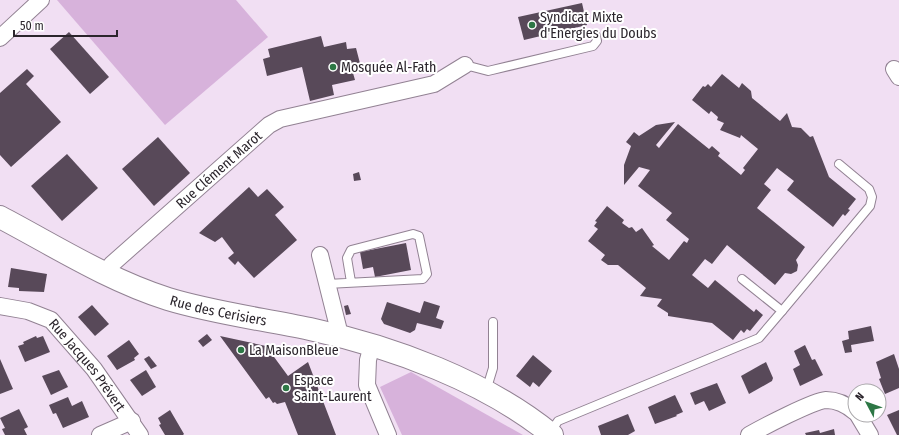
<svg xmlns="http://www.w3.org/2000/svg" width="899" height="435" viewBox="0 0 899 435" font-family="'Fira Sans Condensed',sans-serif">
  <rect width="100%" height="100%" fill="#f1dff3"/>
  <!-- green -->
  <g fill="#d7b2db">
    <polygon points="57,0 236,0 268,37 165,125"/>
    <polygon points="411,372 523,435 402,435 380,387"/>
  </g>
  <!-- building -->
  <g fill="#584959">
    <polygon points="582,3 587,25 524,40 518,17"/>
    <polygon points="69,32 109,77 90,94 50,49"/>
    <polygon points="321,36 324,47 346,42 347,49 356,48 362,71 353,73 355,80 332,85 334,95 310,101 302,67 267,76 263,59 270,57 268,49"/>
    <polygon points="27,69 34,76 26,84 61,122 11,167 0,155 0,93"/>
    <polygon points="722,74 739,88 742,83 751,91 752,98 780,121 787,113 792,127 801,128 810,137 813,136 829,177 856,199 848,209 850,210 845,216 843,214 833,227 787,190 794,181 777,168 764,184 771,190 757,208 805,247 796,260 798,265 797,271 791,274 785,273 775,285 727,245 712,264 705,259 692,275 708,288 715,280 754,312 756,309 763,315 750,331 747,329 744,333 741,330 733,340 712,323 668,316 668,313 657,306 662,299 640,296 646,288 618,265 608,265 601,260 605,255 588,241 598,229 594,226 597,222 595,221 607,206 624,220 622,223 629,228 632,227 636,232 642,228 654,245 652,246 669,260 684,241 687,243 689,239 666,220 672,213 638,186 650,170 639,167 624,185 624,165 631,146 626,142 634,132 639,136 656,125 675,122 656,145 659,148 678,124 709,149 712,146 720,153 718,156 741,175 745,170 743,168 758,149 741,135 740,138 720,130 724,123 717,120 718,117 711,111 709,114 692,100 703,86 705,87 708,84 711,87"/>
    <polygon points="158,137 190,173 154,206 122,169"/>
    <polygon points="67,154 98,188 62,221 31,186"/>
    <polygon points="359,172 361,180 354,181 353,174"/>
    <polygon points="249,187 258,197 267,189 284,207 275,215 297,240 254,278 238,261 235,265 228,258 234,253 222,237 215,242 199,233"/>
    <polygon points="406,243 411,270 375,277 373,267 363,269 360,252"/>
    <polygon points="11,268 47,274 44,292 19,291 19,288 8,287"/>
    <polygon points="424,301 440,306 436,318 444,321 441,329 417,323 415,330 410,333 384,324 381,319 387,302 420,313"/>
    <polygon points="92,305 109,324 95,336 78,317"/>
    <polygon points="348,305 351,314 346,315 344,306"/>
    <polygon points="871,326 874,341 851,345 852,352 845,353 842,341 849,339 848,331"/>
    <polygon points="207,334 212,340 203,347 198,341"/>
    <polygon points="36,336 37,338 43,336 50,352 25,362 18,346 24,344 23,342"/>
    <polygon points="220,336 266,346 288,376 308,362 336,435 298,435 285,402 277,404 275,402 273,403 269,397 266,399"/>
    <polygon points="129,340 139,354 134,358 135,360 117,370 107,356"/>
    <polygon points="805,345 812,360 815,359 823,375 800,386 793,369 800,365 794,351"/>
    <polygon points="894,354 899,369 899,388 885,394 879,379 881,378 876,362"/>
    <polygon points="533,355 552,371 539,387 533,382 530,387 516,376"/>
    <polygon points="149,356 157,366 151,369 144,359"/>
    <polygon points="0,359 13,389 0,394"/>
    <polygon points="766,362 773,378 772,381 749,394 741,376"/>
    <polygon points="59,370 68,387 51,395 42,376"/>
    <polygon points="146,370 156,387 142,396 130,380"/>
    <polygon points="717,383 726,403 709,411 704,401 695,405 690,393"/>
    <polygon points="675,395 683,412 676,415 677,416 655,424 648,407"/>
    <polygon points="68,397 72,406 82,401 89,417 63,428 56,413 53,414 49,405"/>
    <polygon points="19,409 28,427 24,429 27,435 5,435 2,429 5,428 0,418"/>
    <polygon points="170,410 184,434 183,435 165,435 159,425 161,424 158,418"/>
    <polygon points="899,410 899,435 897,435 887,415"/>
    <polygon points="628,414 635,431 628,435 601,435 598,426"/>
    <polygon points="834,429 835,435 806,435 805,433 819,430 820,433"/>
  </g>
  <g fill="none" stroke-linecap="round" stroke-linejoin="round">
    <!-- lane casing -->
    <g stroke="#928293" stroke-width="10">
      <g id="lane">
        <polyline points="465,65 488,71 593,46 597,41 596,36"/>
        <polyline points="327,284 423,279 427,274 419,236 413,234 351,250 347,258 351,282"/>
        <polyline points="782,311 870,206 872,197 869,189 839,164"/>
        <polyline points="486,391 493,368 493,322"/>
        <polyline points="550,433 558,421 759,338 782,311 742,279"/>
      </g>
    </g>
    <!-- street casing -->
    <g stroke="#928293" stroke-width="18">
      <g id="street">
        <polyline points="0,38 41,0"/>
        <polyline points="894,69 899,77"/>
        <polyline points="320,255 338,327 336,335"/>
        <path id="s1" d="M105,273L112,264L269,125L280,119L434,84L465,65"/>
        <path id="s2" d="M0,306L28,311L51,320L94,369L140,435"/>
        <polyline points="372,345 368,360 367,385 388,435"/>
        <polyline points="858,415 870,435"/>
        <polyline points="100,435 132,421"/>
        <path d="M749,435C763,427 813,401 826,400C837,400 847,405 855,412"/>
      </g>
    </g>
    <!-- secondary casing -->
    <g stroke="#928293" stroke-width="24">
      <g id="secondary">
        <path id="s3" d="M0,217C55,246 108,280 168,299C214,313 263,319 310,329C393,347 486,381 552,435"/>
      </g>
    </g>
    <!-- lane -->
    <use href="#lane" stroke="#fff" stroke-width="8"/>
    <!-- street -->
    <use href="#street" stroke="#fff" stroke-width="16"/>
    <!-- secondary -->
    <use href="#secondary" stroke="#fff" stroke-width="22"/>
  </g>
  <!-- markers -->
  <g fill="#2d7745" stroke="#fff" stroke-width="1.5">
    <circle cx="532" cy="25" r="4"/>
    <circle cx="333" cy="67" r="4"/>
    <circle cx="241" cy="350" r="4"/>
    <circle cx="286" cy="388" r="4"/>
  </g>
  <g text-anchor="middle" stroke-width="4" stroke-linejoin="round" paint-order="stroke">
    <!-- poi labels -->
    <g font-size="14" fill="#2b252c" stroke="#fff" text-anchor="start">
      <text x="540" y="22">Syndicat Mixte<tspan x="540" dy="16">d'Energies du Doubs</tspan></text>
      <text x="341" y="72">Mosquée Al-Fath</text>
      <text x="249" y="355">La MaisonBleue</text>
      <text x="294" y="385">Espace<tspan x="294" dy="16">Saint-Laurent</tspan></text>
    </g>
    <!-- street labels -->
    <g font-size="14" fill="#2b252c" stroke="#fff">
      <text dy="5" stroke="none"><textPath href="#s1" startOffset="154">Rue Clément Marot</textPath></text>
      <text dy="5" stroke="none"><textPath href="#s3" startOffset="239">Rue des Cerisiers</textPath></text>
      <text dy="5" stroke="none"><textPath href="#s2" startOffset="111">Rue Jacques Prévert</textPath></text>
    </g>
  </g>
  <!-- north arrow -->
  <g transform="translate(867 403) rotate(311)"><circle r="19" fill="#ffffff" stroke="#aaa8ab"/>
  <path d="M0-3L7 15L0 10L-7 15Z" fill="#2d7745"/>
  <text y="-6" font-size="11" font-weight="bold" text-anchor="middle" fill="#2b252c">N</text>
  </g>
  <!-- scale -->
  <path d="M14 30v6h103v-6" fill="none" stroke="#2b252c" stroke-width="2"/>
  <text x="20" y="30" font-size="12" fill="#2b252c" stroke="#ffffff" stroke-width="3" paint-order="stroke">50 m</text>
</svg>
